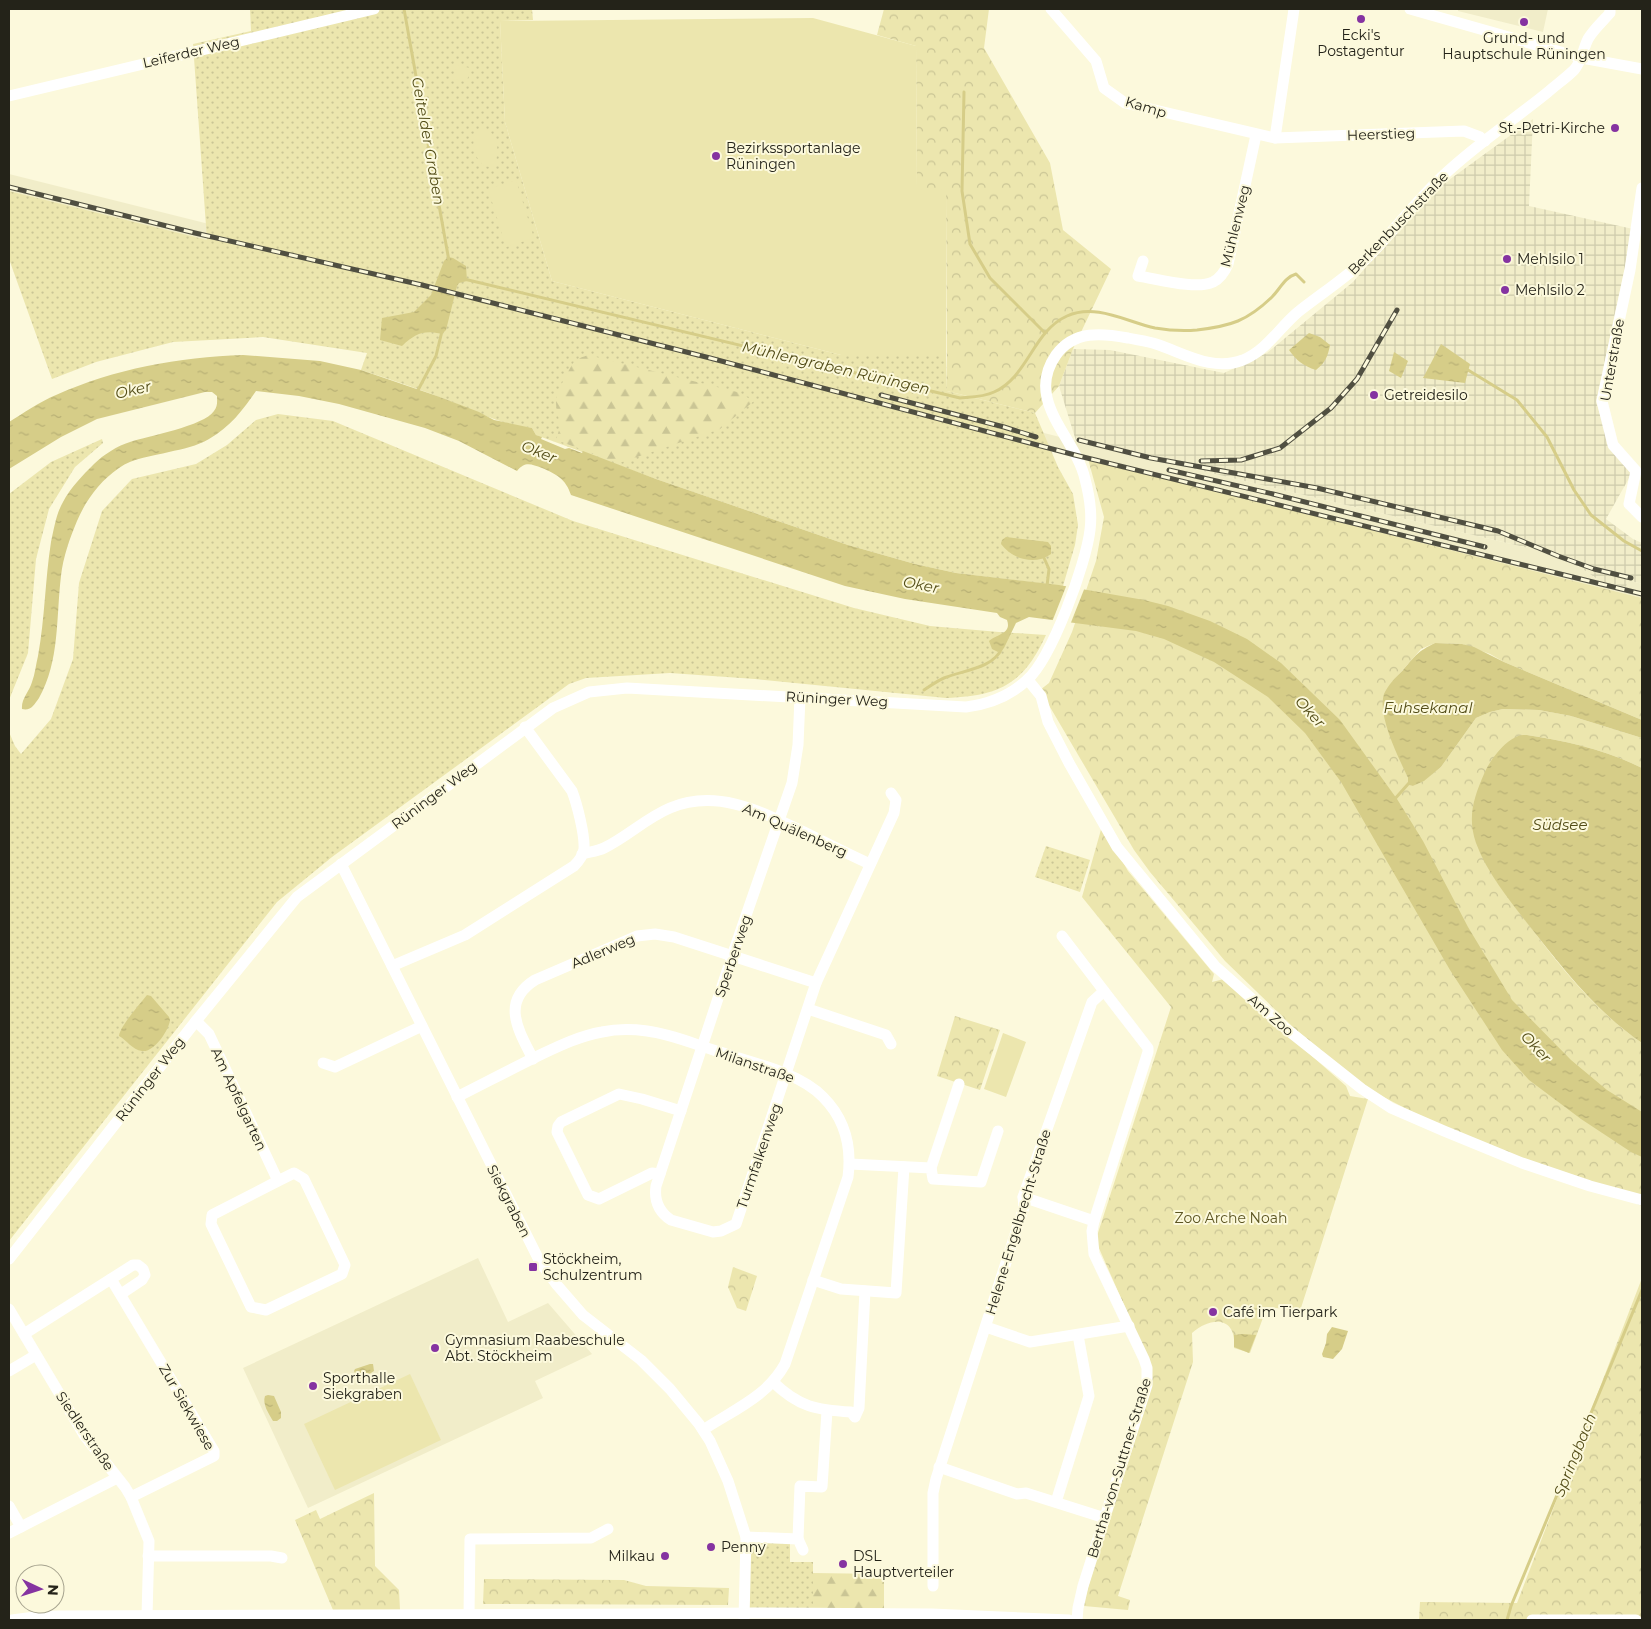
<svg xmlns="http://www.w3.org/2000/svg" width="1651" height="1629" viewBox="0 0 1651 1629" font-family="Montserrat,sans-serif">
  <defs>
    <pattern id="industrial-grid" width="8" height="8" patternUnits="userSpaceOnUse" patternTransform="scale(1.25)"><rect width="8" height="8" fill="#f1edc9"/><path d="M0 4h8M4 0v8" fill="none" stroke="#cecbac"/></pattern>
    <pattern id="grass-dots" width="8" height="8" patternUnits="userSpaceOnUse" patternTransform="scale(1.25)"><rect width="8" height="8" fill="#ece6ae"/><path d="M2 2h.1M6 6h.1" fill="none" stroke="#cac595" stroke-width="1.8" stroke-linecap="round"/></pattern>
    <pattern id="forest-firs" width="22" height="20" patternUnits="userSpaceOnUse" patternTransform="scale(1.25)"><rect width="22" height="20" fill="#ece6ae"/><path d="M5 1l3.5 6h-7zM16 11l3.5 6h-7z" fill="#cac595"/></pattern>
    <pattern id="park-crowns" width="20" height="18" patternUnits="userSpaceOnUse" patternTransform="scale(1.25)"><rect width="20" height="18" fill="#ece6ae"/><path d="M2 6a3 3 0 1 1 6 0M12 15a3 3 0 1 1 6 0" fill="none" stroke="#cac595"/></pattern>
    <pattern id="water-ripples" width="26" height="14" patternUnits="userSpaceOnUse" patternTransform="scale(1.25)"><rect width="26" height="14" fill="#d6cd88"/><path d="M2 4q2-2 4 0t4 0M15 11q2-2 4 0t4 0" fill="none" stroke="#b8b075"/></pattern>
  </defs>
  <rect width="100%" height="100%" fill="#fcf9dc"/>
  <!-- built -->
  <g fill="#f1edc9">
    <polygon points="1458,9 1548,9 1543,32 1462,12 1458,11"/>
    <polygon points="9,174 1076,441 1545,552 1581,568 1600,581 1626,587 1628,580 1642,584 1642,598 1088,459 1030,447 549,322 161,230 9,191"/>
    <polygon points="478,1258 508,1322 548,1303 592,1354 535,1381 543,1398 308,1508 243,1368"/>
  </g>
  <!-- industrial -->
  <polygon fill="url(#industrial-grid)" points="1533,119 1529,206 1633,229 1596,402 1611,447 1633,471 1606,519 1633,539 1642,543 1642,584 1628,580 1626,587 1600,581 1581,568 1545,552 1076,441 1059,386 1073,349 1110,350 1224,373 1267,353 1353,282 1431,193"/>
  <!-- grass -->
  <g fill="url(#grass-dots)">
    <path d="M250,9H532L533,20L500,21L505,122L552,281L841,355H946L947,391L1035,413L1058,467L1073,494L1078,525L1075,545L1063,586L956,573L915,564L848,545L656,479L536,435L532,428C503,425 479,413 452,402C422,390 392,380 361,370L367,353L263,337L173,342L96,362L52,379L9,259V191L207,240L193,44L251,31Z"/>
    <path d="M278,414L333,421L573,521L854,608L930,626L999,632L1046,635C1023,685 999,696 946,698L755,679L670,673L586,678L569,684L332,857L277,902L9,1241V732L15,746L21,754L51,719L73,659L79,583L102,511L132,479L196,464L227,445L256,420Z"/>
    <polygon points="102,439 103,443 75,467 49,509 36,559 28,653 9,700 9,494 51,462"/>
    <polygon points="1046,846 1090,860 1080,892 1035,877"/>
    <polygon points="749,1542 790,1543 790,1562 813,1562 813,1608 749,1609"/>
  </g>
  <!-- forest -->
  <g fill="url(#forest-firs)">
    <path d="M588,355L737,392L754,401L720,429L619,463L556,440L561,424C558,418 556,408 556,401C556,393 569,369 574,362C578,358 583,357 588,355Z"/>
    <polygon points="813,1573 884,1574 884,1608 813,1608"/>
  </g>
  <!-- park -->
  <g fill="url(#park-crowns)">
    <polygon points="884,9 989,9 984,48 1050,163 1063,230 1111,269 1073,349 1059,386 1035,413 947,391 946,190 917,190 916,46 877,35"/>
    <path d="M1088,459L1642,598V720L1504,662L1490,654L1462,644L1435,643L1421,649L1394,680L1389,731L1408,778V785L1413,786L1423,781L1441,767L1476,718L1490,712L1503,709L1539,710L1571,716L1642,738V768C1606,750 1567,741 1527,735L1496,881C1540,939 1582,1002 1642,1043V1206L1432,1122L1366,1088L1293,1027L1225,961L1150,872L1134,850L1040,690L1049,683L1072,632L1096,561L1104,517Z"/>
    <path d="M1102,826L1128,871L1214,974L1212,982L1224,979L1346,1086L1350,1096L1368,1099L1300,1311L1267,1307L1250,1353L1234,1348C1237,1316 1211,1316 1192,1333L1193,1362L1118,1596L1130,1600L1128,1610L1084,1606V1602L1151,1366L1098,1246L1097,1236L1171,1007L1082,897Z"/>
    <polygon points="955,1016 1000,1030 980,1090 937,1076"/>
    <polygon points="733,1267 757,1276 746,1311 737,1308 728,1287"/>
    <polygon points="1642,1278 1642,1620 1419,1620 1420,1602 1517,1603"/>
    <polygon points="374,1493 375,1566 399,1590 400,1610 333,1610 295,1520 316,1510 320,1519"/>
    <polygon points="484,1579 624,1580 646,1586 729,1588 728,1605 483,1604"/>
  </g>
  <!-- pitch -->
  <g fill="#ece6ae">
    <polygon points="813,18 916,46 917,189 946,190 946,355 841,355 552,281 505,122 500,21"/>
    <polygon points="456,65 470,68 467,82 453,79"/>
    <path d="M482,127C499,133 500,152 494,166C476,173 465,135 482,127Z"/>
    <polygon points="516,180 534,238 506,247 488,189"/>
    <polygon points="1003,1033 1026,1042 1006,1097 984,1089"/>
    <polygon points="410,1374 441,1440 335,1490 304,1424"/>
  </g>
  <!-- water -->
  <g fill="url(#water-ripples)">
    <path d="M448,257L453,258L466,266L467,281L459,283L457,286L446,330L442,334C424,330 416,333 402,346L380,340L382,318L414,312L431,295L444,261Z"/>
    <path d="M1309,333L1320,337L1330,345C1328,356 1325,363 1316,370C1303,366 1296,360 1289,350Z"/>
    <polygon points="1441,344 1470,364 1465,383 1423,378"/>
    <polygon points="1394,352 1408,361 1401,378 1389,371"/>
    <path d="M243,355L320,361L361,370L437,396L479,412L494,420L532,428L536,435L542,437L541,439L565,449L569,448L582,453L583,451L656,479L848,545L915,564L956,573L1059,585L1144,600L1168,606L1210,621L1247,639L1281,663L1340,720L1397,799L1423,841L1468,927L1512,1000L1571,1060L1607,1090L1642,1112V1157L1631,1152L1581,1119L1529,1080L1502,1050L1450,970L1341,782L1305,733L1268,697L1214,662L1164,639L1136,631L1029,617L1016,623L1004,648L998,652L992,649L989,641C997,634 1012,634 1007,620L1000,617L997,613L905,599L845,586L571,495C566,479 556,474 542,468C531,464 525,461 517,471L459,441L425,428L339,404L299,396L256,391C243,410 230,427 209,439C197,446 183,449 169,452C153,456 133,458 119,468C100,481 86,500 77,521C70,538 63,557 61,576C56,617 60,661 39,698C34,705 31,711 22,709C21,699 29,692 32,682C35,674 36,664 38,656C45,618 45,580 51,542C54,529 56,514 63,502C70,488 83,475 94,464C103,455 117,446 130,442C148,436 204,426 214,411C218,406 217,401 217,396L212,392H205L97,419L61,437L9,469V422C24,413 39,402 56,395C114,369 179,357 243,355Z"/>
    <path d="M1006,537L1048,542L1051,546V554C1035,566 1012,559 1001,544L1002,540Z"/>
    <path d="M1435,643L1462,644L1474,647L1504,662L1642,720V738L1571,716L1539,710L1503,709L1490,712L1476,718L1441,767L1424,781L1413,786L1408,785V778C1399,758 1377,716 1384,694C1388,685 1396,677 1403,670C1415,656 1418,651 1435,643Z"/>
    <path d="M1527,735C1567,741 1606,750 1642,768V1043C1596,1012 1562,967 1527,923C1508,898 1487,873 1476,843C1467,817 1474,797 1484,774C1490,760 1503,743 1516,737C1519,735 1524,735 1527,735Z"/>
    <path d="M147,995L151,996L169,1017L170,1020C169,1030 154,1053 142,1051C132,1050 127,1040 119,1036C120,1026 140,1004 147,995Z"/>
    <polygon points="1332,1327 1348,1331 1342,1349 1333,1359 1323,1357 1322,1354 1326,1343 1327,1334"/>
    <polygon points="1243,1334 1256,1335 1249,1353 1234,1347 1234,1335"/>
    <polygon points="370,1364 373,1364 374,1371 363,1378 358,1379 354,1371 355,1369"/>
    <path d="M268,1395L274,1396L281,1412V1418L277,1421H273C269,1414 262,1404 265,1396Z"/>
  </g>
  <!-- pier -->
  <polygon fill="#fcf9dc" points="1067,584 1085,587 1070,625 1052,622"/>
  <g fill="none" stroke-linecap="round" stroke-linejoin="round">
    <!-- stream -->
    <g stroke="#d6cd88" stroke-width="3">
      <polyline points="404,9 449,261"/>
      <polyline points="964,92 962,191 970,244 990,278 1045,333"/>
      <path d="M464,279L960,398C972,397 984,397 994,392C1028,377 1033,331 1067,316C1096,303 1127,322 1155,328C1167,330 1185,331 1197,330C1231,326 1247,321 1272,297C1280,289 1285,277 1296,274L1304,282"/>
      <polyline points="1464,370 1468,370 1517,400 1547,437 1574,490 1591,515 1624,541 1642,551"/>
      <polyline points="417,392 436,356 442,331"/>
      <polyline points="1044,558 1049,569 1047,586"/>
      <path d="M924,690C930,686 937,681 944,678C963,670 993,669 1002,648"/>
      <polyline points="1393,801 1409,783"/>
      <polyline points="1507,1620 1511,1606 1642,1290"/>
    </g>
    <!-- minor -->
    <g stroke="#fff" stroke-width="11">
      <polyline points="1051,9 1096,61 1104,88 1125,103 1275,138 1464,131 1480,137 1485,141"/>
      <polyline points="1410,9 1582,58 1642,69"/>
      <polyline points="9,96 374,9"/>
      <polyline points="1275,138 1294,9"/>
      <polyline points="1642,188 1630,270 1602,401 1613,445 1636,471 1629,504 1642,517"/>
      <path d="M1143,261L1138,276C1158,279 1196,290 1213,282C1221,278 1225,271 1228,264L1256,135"/>
      <polyline points="1028,680 1041,696 1048,722 1069,763 1117,847 1215,966 1285,1028 1362,1089 1391,1108 1444,1131 1522,1163 1590,1186 1642,1200"/>
      <path d="M800,697L798,745L792,783L732,956L656,1186C654,1200 659,1212 671,1220L713,1232L721,1231L736,1224L816,983L894,813L896,800L891,793"/>
      <path d="M582,854C589,852 598,851 604,848C627,837 646,818 670,808C717,788 762,812 804,832C826,843 848,854 870,864"/>
      <polyline points="341,864 540,1262 557,1285 583,1315 641,1360 670,1389 699,1424 710,1441 728,1481 746,1537 744,1619"/>
      <path d="M392,966L465,935L574,866C579,861 583,856 584,849C585,835 577,804 572,791L525,727"/>
      <polyline points="808,1009 886,1035 891,1044"/>
      <polyline points="196,1021 209,1034 278,1181 294,1173 304,1179 345,1265 342,1274 266,1310 251,1307 211,1224 212,1215 278,1181"/>
      <path d="M533,1059C519,1031 500,1002 535,980L637,936L655,934L674,937L816,983"/>
      <polyline points="323,1063 335,1067 422,1026"/>
      <path d="M457,1097C485,1083 513,1068 542,1054C561,1045 580,1036 602,1032C616,1029 632,1029 647,1031C672,1034 696,1045 720,1052C752,1063 799,1072 823,1097C845,1119 852,1146 848,1177L785,1364C767,1397 733,1410 703,1430"/>
      <polyline points="850,1164 931,1168 933,1179 981,1182 998,1131"/>
      <polyline points="931,1168 959,1084"/>
      <polyline points="660,1174 652,1173 599,1199 588,1195 557,1132 558,1126 561,1122 619,1094 642,1099 681,1111"/>
      <polyline points="1023,1197 1094,1221"/>
      <path d="M9,1259L196,1021L297,897L553,708L589,692L627,688L966,707C990,704 1010,696 1027,680C1052,658 1086,564 1090,530C1092,515 1089,494 1085,479C1075,436 1024,401 1056,355C1074,330 1102,333 1128,338C1137,340 1147,341 1156,344C1184,353 1212,372 1243,360C1267,350 1279,328 1298,312C1322,293 1346,278 1369,256C1396,229 1418,198 1446,173C1478,143 1515,119 1548,92C1557,84 1566,78 1574,70C1582,61 1583,49 1588,39C1593,30 1603,21 1610,13V9"/>
      <polyline points="111,1279 214,1451 214,1456 131,1497"/>
      <polyline points="813,1280 841,1289 896,1293 904,1167"/>
      <polyline points="9,1309 84,1435 125,1487 131,1497 149,1541 147,1616"/>
      <polyline points="986,1327 1030,1342 1129,1326"/>
      <polyline points="24,1334 133,1265 138,1265 143,1269 145,1275 142,1280 121,1294"/>
      <polyline points="9,1371 36,1355"/>
      <path d="M773,1382C799,1407 816,1410 851,1412L855,1417L859,1408L865,1291"/>
      <polyline points="939,1467 1017,1494 1026,1493 1105,1518"/>
      <polyline points="1056,1502 1089,1396 1078,1335"/>
      <polyline points="9,1506 21,1527"/>
      <polyline points="9,1533 117,1478"/>
      <polyline points="746,1537 798,1539 803,1550"/>
      <polyline points="798,1539 800,1486 822,1487 827,1411"/>
      <polyline points="148,1556 271,1556 282,1558"/>
      <polyline points="933,1586 933,1493 936,1479 1024,1207 1023,1197 1092,1002 1104,991 1062,936"/>
      <polyline points="469,1615 470,1539 591,1538 608,1529"/>
      <polyline points="12,1620 35,1617 59,1616 640,1614 753,1613 932,1614 1069,1620"/>
      <polyline points="1077,1620 1078,1608 1083,1586 1147,1385 1147,1368 1144,1359 1094,1254 1092,1231 1094,1221 1148,1052 1148,1048 1104,991"/>
      <polyline points="1532,1620 1636,1620"/>
    </g>
    <!-- rail casing -->
    <g stroke="#504f41" stroke-width="5">
      <g id="rail">
        <polyline points="9,187 195,233 422,285 710,358 1075,455 1642,594"/>
        <polyline points="881,395 1004,427 1036,437"/>
        <polyline points="1079,440 1151,458 1317,488 1498,531 1558,556 1594,569 1631,578"/>
        <polyline points="1201,461 1241,460 1280,448 1331,408 1357,379 1397,310"/>
        <polyline points="1169,470 1273,494 1485,547"/>
      </g>
    </g>
    <!-- rail -->
    <use href="#rail" stroke="#fcf9dc" stroke-width="3" stroke-dasharray="9" stroke-linecap="butt"/>
  </g>
  <!-- markers -->
  <g fill="#8533a1" stroke="#fcf9dc" stroke-width="2">
    <circle cx="1361" cy="19" r="5"/>
    <circle cx="1524" cy="22" r="5"/>
    <circle cx="1615" cy="128" r="5"/>
    <circle cx="716" cy="156" r="5"/>
    <circle cx="1507" cy="259" r="5"/>
    <circle cx="1505" cy="290" r="5"/>
    <circle cx="1374" cy="395" r="5"/>
    <rect x="528" y="1262" width="10" height="10" rx="2.5"/>
    <circle cx="1213" cy="1312" r="5"/>
    <circle cx="435" cy="1348" r="5"/>
    <circle cx="313" cy="1386" r="5"/>
    <circle cx="711" cy="1547" r="5"/>
    <circle cx="665" cy="1556" r="5"/>
    <circle cx="843" cy="1564" r="5"/>
  </g>
  <g text-anchor="middle" stroke-width="4" stroke-linejoin="round" paint-order="stroke">
    <!-- poi labels -->
    <g font-size="14" fill="#242319" stroke="#fcf9dc" text-anchor="start">
      <text x="1361" y="40" text-anchor="middle">Ecki's<tspan x="1361" dy="16">Postagentur</tspan></text>
      <text x="1524" y="43" text-anchor="middle">Grund- und<tspan x="1524" dy="16">Hauptschule Rüningen</tspan></text>
      <text x="1605" y="133" text-anchor="end">St.-Petri-Kirche</text>
      <text x="726" y="153">Bezirkssportanlage<tspan x="726" dy="16">Rüningen</tspan></text>
      <text x="1517" y="264">Mehlsilo 1</text>
      <text x="1515" y="295">Mehlsilo 2</text>
      <text x="1384" y="400">Getreidesilo</text>
      <text x="543" y="1264">Stöckheim,<tspan x="543" dy="16">Schulzentrum</tspan></text>
      <text x="1223" y="1317">Café im Tierpark</text>
      <text x="445" y="1345">Gymnasium Raabeschule<tspan x="445" dy="16">Abt. Stöckheim</tspan></text>
      <text x="323" y="1383">Sporthalle<tspan x="323" dy="16">Siekgraben</tspan></text>
      <text x="721" y="1552">Penny</text>
      <text x="655" y="1561" text-anchor="end">Milkau</text>
      <text x="853" y="1561">DSL<tspan x="853" dy="16">Hauptverteiler</tspan></text>
    </g>
    <!-- street labels -->
    <g font-size="14" fill="#242319" stroke="#fcf9dc">
      <text transform="translate(191 52) rotate(-13)" y="5">Leiferder Weg</text>
      <text transform="translate(1146 107) rotate(17)" y="5">Kamp</text>
      <text transform="translate(1381 134) rotate(-2)" y="5">Heerstieg</text>
      <text transform="translate(1398 223) rotate(-46)" y="5">Berkenbuschstraße</text>
      <text transform="translate(1235 226) rotate(-76)" y="5">Mühlenweg</text>
      <text transform="translate(1612 360) rotate(-80)" y="5">Unterstraße</text>
      <text transform="translate(837 699) rotate(3)" y="5">Rüninger Weg</text>
      <text transform="translate(434 795) rotate(-37)" y="5">Rüninger Weg</text>
      <text transform="translate(795 830) rotate(24)" y="5">Am Quälenberg</text>
      <text transform="translate(603 951) rotate(-23)" y="5">Adlerweg</text>
      <text transform="translate(733 956) rotate(-71)" y="5">Sperberweg</text>
      <text transform="translate(1271 1015) rotate(41)" y="5">Am Zoo</text>
      <text transform="translate(755 1065) rotate(19)" y="5">Milanstraße</text>
      <text transform="translate(150 1079) rotate(-52)" y="5">Rüninger Weg</text>
      <text transform="translate(239 1099) rotate(65)" y="5">Am Apfelgarten</text>
      <text transform="translate(759 1156) rotate(-71)" y="5">Turmfalkenweg</text>
      <text transform="translate(509 1201) rotate(63)" y="5">Siekgraben</text>
      <text transform="translate(1018 1222) rotate(-73)" y="5">Helene-Engelbrecht-Straße</text>
      <text transform="translate(187 1407) rotate(60)" y="5">Zur Siekwiese</text>
      <text transform="translate(85 1431) rotate(56)" y="5">Siedlerstraße</text>
      <text transform="translate(1119 1468) rotate(-73)" y="5">Bertha-von-Suttner-Straße</text>
    </g>
    <!-- park labels -->
    <g font-size="14" fill="#5c5522" stroke="#fcf9dc">
      <text x="1231" y="1223">Zoo Arche Noah</text>
    </g>
    <!-- water labels -->
    <g font-size="15" font-style="italic" fill="#534d18" stroke="#fcf9dc">
      <text transform="translate(428 141) rotate(80)" y="5">Geitelder Graben</text>
      <text transform="translate(836 368) rotate(13)" y="5">Mühlengraben Rüningen</text>
      <text transform="translate(133 390) rotate(-13)" y="5">Oker</text>
      <text transform="translate(539 452) rotate(22)" y="5">Oker</text>
      <text transform="translate(921 585) rotate(11)" y="5">Oker</text>
      <text x="1428" y="713">Fuhsekanal</text>
      <text transform="translate(1310 712) rotate(48)" y="5">Oker</text>
      <text x="1560" y="830">Südsee</text>
      <text transform="translate(1536 1047) rotate(47)" y="5">Oker</text>
      <text transform="translate(1575 1455) rotate(-68)" y="5">Springbach</text>
    </g>
  </g>
  <!-- border -->
  <rect width="1651" height="1629" fill="none" stroke="#242319" stroke-width="20"/>
  <!-- north arrow -->
  <g transform="translate(40 1589) rotate(94)"><circle r="24" fill="#fcf9dc" stroke="#a6a38e"/>
  <path d="M0-4L9 19L0 12L-9 19Z" fill="#8533a1"/>
  <text y="-8" font-size="14" font-weight="bold" text-anchor="middle" fill="#242319">N</text>
  </g>
</svg>
